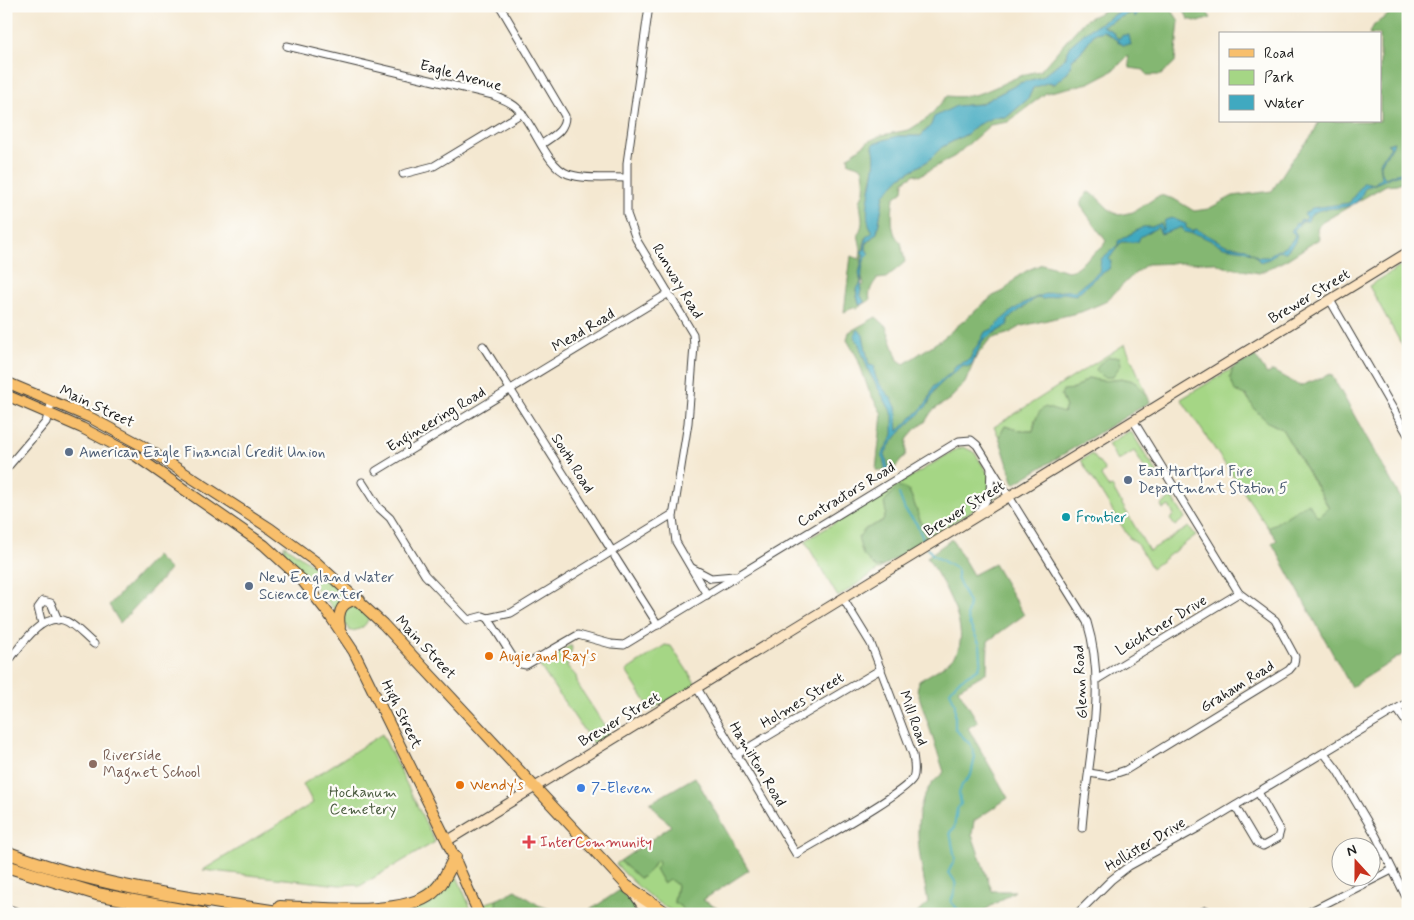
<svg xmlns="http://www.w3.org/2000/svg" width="1414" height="920" viewBox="0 0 1414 920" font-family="Mynerve,sans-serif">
  <rect width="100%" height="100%" fill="#fdfcf7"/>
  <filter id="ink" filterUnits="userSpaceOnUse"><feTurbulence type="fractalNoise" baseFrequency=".02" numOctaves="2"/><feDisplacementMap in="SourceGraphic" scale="10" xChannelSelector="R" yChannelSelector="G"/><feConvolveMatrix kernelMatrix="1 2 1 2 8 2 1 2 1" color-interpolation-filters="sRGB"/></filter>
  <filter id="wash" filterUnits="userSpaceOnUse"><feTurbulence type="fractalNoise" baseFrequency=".0096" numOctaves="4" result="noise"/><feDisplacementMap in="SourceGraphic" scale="20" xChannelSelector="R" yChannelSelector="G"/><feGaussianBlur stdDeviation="1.12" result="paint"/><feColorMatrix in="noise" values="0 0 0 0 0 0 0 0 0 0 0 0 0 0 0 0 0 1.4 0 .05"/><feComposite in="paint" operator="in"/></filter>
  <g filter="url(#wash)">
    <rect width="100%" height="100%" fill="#f4e8d1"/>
    <!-- green -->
    <g fill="#a5d685" stroke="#607950">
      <polygon points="1408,262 1408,356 1369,286"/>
      <path d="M1125,344L1150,402C1128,363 1121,388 1089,378L1074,389L1061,395L1066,407L1062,414L1035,419L1033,431H1021L1005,426L999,437L994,427Z"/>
      <polygon points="1233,368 1230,378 1268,422 1282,429 1329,508 1318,517 1308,504 1268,528 1181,399"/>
      <polygon points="1128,432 1132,433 1159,476 1151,479 1134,451 1118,461 1108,444"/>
      <polygon points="963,447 974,452 999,490 997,496 927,538 909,490 886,513 883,521 865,529 876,568 884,566 838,597 805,541 955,450"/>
      <polygon points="1092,454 1105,470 1101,476 1109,488 1112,487 1149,551 1189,527 1196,535 1152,568 1136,543 1130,539 1081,460"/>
      <polygon points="1172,497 1185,518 1175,526 1170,519 1174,515 1169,506 1163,509 1161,505"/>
      <polygon points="284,545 314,566 346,596 336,611 284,552"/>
      <path d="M351,605H358L370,615C366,626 362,630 350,631L343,621L344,611Z"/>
      <polygon points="571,645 572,648 567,666 576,676 578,685 610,734 593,744 539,665"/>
      <polygon points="665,645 671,646 696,684 651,710 626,671"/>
      <polygon points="382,734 435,842 358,887 357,884 340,885 203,870 313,803 303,784"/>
      <path d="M655,860H658L660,864L656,870L661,879L669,878L677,885L674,901L682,908L683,914C665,914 628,878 616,864L620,861L639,878L651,869Z"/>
      <polygon points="454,869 473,914 345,914 412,906"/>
      <polygon points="496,900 498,914 484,914 480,905"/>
    </g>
    <!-- forest -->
    <g fill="#84b772" stroke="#506a47">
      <path d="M1111,6H1130L1113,15L1067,52L1065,58L1042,77L1020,83L980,104L965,105L934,117L931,125L921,136H898L873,147L876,156L870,188L873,232L864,243C864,255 857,272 861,283L856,290L859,305L861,288L864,284L861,276L867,242L877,233L884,195L889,189L902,176L928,161L942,147L967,134L977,125L994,117H1007L1028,99L1033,88L1049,82L1053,85C1063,76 1071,73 1072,59L1079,54L1095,33L1104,31L1123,45L1121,38H1115L1112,31L1102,26L1105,23L1139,10V8L1134,11L1137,6H1169L1179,21L1175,62L1161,75H1147L1144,70L1130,68L1128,56L1114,70L1089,83L1046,93L1008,122L990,125L955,156L919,176L915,174L904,181L903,191L894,198C892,211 889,234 901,242L905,262L886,278L877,279C872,285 868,292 870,300L856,309L855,307L844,312L851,256L860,259L861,249L858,234C865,223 861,215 860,203C860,199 863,195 864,191C865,183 864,175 862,167L849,163L848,157L869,141L882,135L909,130L928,118L947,96C987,101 1004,76 1040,71L1084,21C1093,15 1102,13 1111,6Z"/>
      <polygon points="1182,6 1203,6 1211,18 1199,22 1188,19"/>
      <path d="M1400,6H1408V179L1397,184L1386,185L1321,223L1317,228L1319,239L1286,260L1259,273L1225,267L1213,262L1147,264L1133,275L1105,302L1081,312L1022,326L1010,333L990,339L976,357L965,383L950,399L932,411L925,422L914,430L907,440L906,454L896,467L882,471L876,470L882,414L869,391L857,357L847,340L849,332L876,317L886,326L898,360L904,364L942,339L993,296L1004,291L1017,277L1028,270L1042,264L1068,271L1073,270L1102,247L1106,241L1081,206V201L1088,192C1101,197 1106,211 1119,215L1133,212L1160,195L1174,199L1194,211L1208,209L1233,196L1272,191L1291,161L1313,134L1319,121H1380V34H1369L1374,25Z"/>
      <polygon points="1255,356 1267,374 1273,371 1300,386 1331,374 1408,511 1408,651 1351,687 1272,543 1277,540 1268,528 1308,503 1318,517 1329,507 1282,429 1268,422 1255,410 1247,396 1235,391 1230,378 1233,368"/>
      <path d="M1109,357H1120L1121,365L1112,377C1105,378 1100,377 1096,370L1099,364Z"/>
      <path d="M1089,378C1121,388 1128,363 1150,402L1014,484L999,437L1005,426L1021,431H1033C1036,421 1035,414 1045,407L1063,413L1066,407L1061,395L1063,390L1074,389Z"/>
      <polygon points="902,487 908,490 911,495 927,538 884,566 876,568 863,555 858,538 865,529 883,521 886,513 884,502 896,488"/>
      <path d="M952,539L973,575L994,564L1024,615L988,641L987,672L958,689L978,722L968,728L1008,798L974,821L972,835L992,891H1015L985,910V914H916L928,903C923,868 908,822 928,789C932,782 939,777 944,772L917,690L919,681C930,674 946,666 954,656C975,632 940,578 927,557Z"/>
      <polygon points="156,556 170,570 120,623 109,605"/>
      <polygon points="695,777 749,870 703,900 727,914 683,914 682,908 674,902 677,885 669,879 663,883 655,869 659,864 658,860 655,861 651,869 643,877 639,878 620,861 671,826 650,803"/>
      <polygon points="516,890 538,905 563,914 498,914 496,900"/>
      <polygon points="620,890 638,911 635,914 584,914"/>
    </g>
    <!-- water -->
    <g fill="#40a9c0" stroke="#2e626e">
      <path d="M1130,6H1137L1134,11L1142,7L1135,17L1132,12L1102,26L1112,31L1118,39L1123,35H1129L1131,45H1123L1104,31L1095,33L1079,54L1072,59C1071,73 1063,75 1055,84L1049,82L1033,88L1028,99L1007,117H994L977,125L967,134L942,147L928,161L902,176L884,195L877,233L867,242L866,249L869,254C858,264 864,282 860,294L865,303L859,305L856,290L861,283L859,273L864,255L861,251L864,250L866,237L873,232C857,212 881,170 873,147L874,143L898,136H921L931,125L934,117L956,106L980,104L1020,83L1042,77L1065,58L1071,45L1088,30Z"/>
      <path d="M1394,142C1392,151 1380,159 1380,170L1385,178L1402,171L1408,173C1393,173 1380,184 1366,187C1363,191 1361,198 1358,201C1343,214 1313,202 1308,221H1302L1294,230L1297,236L1295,242L1286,252L1279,251L1269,259L1260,262L1254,254L1244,250L1224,247L1199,235L1184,232L1182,227L1161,234L1158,227L1140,237L1138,242H1121L1109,259L1111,262L1109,269L1095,278L1076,295L1063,293L1044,299L1036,298L1008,319V325L983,340L972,364L967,367L964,365C960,367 937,386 935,390C931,398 930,404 923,410C910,424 893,436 885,454L890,475L887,476L882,455L893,435V415L869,372L858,342L854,336L858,329L863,335L869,365L875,366C871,382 891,393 896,407C898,415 897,423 898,431L922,408L929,399L933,387L952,372L956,365L970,359C974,348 980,343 985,332C998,328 996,324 1006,316C1024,300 1050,289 1075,291L1099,272L1101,259L1118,245V241L1143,227H1152L1161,223L1162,231L1165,220L1172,218L1186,224V228L1193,231L1196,229L1226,245L1246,248L1258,257H1268C1279,246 1288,251 1295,235L1291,231L1296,223L1298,224L1301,219L1305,220L1307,217L1304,214L1312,208L1349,203L1364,182L1374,184L1381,178L1379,163L1391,146L1387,144Z"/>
    </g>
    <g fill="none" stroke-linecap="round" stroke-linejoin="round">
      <!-- stream -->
      <g stroke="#40a9c0" stroke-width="2">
        <polyline points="899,494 905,510 916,523 926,545"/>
        <path d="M928,549L933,555L957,569V578L969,603L967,616L969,623L980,645L981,660L979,668L958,681L950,691L955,704V729L971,745L975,757L971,775L962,785L959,793L961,804L957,809L954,828L950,832L955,859L948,873C960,883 955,889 951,902L962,914"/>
      </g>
    </g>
  </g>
  <g filter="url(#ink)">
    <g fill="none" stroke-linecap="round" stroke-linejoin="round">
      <!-- street casing -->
      <g stroke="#3c3b37" stroke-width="9">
        <g id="street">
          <path d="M500,6L565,116C565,131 553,136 542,144"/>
          <polyline points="649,6 627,163 627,214 636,239 693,334 694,346 688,423 673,517 676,542 707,595"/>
          <path d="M287,46L493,95C501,99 510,101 517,108C534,124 546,166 568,174C585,180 608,177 626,178"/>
          <polyline points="403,174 434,166 522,113"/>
          <polyline points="1330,300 1408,435"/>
          <polyline points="483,346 612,551"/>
          <polyline points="6,469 46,422 52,401"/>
          <polyline points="376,471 669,293"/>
          <path d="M362,482L378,507L390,518L425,575L468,620L483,616L488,618L514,659L521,664L526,665L578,635L611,644L624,645L959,441L971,440L977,445L1087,622C1108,690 1087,760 1082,828"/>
          <polyline points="978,514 990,493 991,468"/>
          <polyline points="615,557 658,625"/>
          <polyline points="692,568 711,578 734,576"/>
          <polyline points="488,618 511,613 673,514"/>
          <polyline points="42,624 38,608 43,601 51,603 58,620"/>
          <path d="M6,664C19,649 39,614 63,620C74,623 85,637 94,644"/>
          <polyline points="1096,680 1239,593"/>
          <path d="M697,688L796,854C817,841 904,794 913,778C916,771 914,762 913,755L871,644L844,600"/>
          <polyline points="1397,709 1408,725"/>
          <polyline points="1324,753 1337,770 1376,836 1408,901"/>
          <polyline points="736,755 881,669"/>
          <polyline points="1089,773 1108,776 1126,770 1289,670 1294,664 1295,657 1275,620 1239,593 1133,420"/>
          <polyline points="1235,806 1257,843 1263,846 1278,838 1280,831 1258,792"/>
          <polyline points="6,908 24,914"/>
          <polyline points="1077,914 1111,880 1129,866 1198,828 1408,702"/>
          <polyline points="1197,914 1206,910 1212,914"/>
          <polyline points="1305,914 1392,870"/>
        </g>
      </g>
      <!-- secondary casing -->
      <g stroke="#3c3b37" stroke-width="11">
        <g id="secondary">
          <polyline points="447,841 1408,252"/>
          <polyline points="634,894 648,914"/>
        </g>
      </g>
      <!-- primary casing -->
      <g stroke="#3c3b37" stroke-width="12">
        <g id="primary">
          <polyline points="6,382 91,418 141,445 271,529 316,562 383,624 629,888"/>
          <polyline points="6,395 82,428 136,456 264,545 301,579 328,613 354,652 447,841 479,914"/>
          <path d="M340,627C337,611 342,600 360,600"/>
        </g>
      </g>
      <!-- highway casing -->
      <g stroke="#3c3b37" stroke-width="14">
        <g id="highway">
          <path d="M6,852C98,887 194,899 291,914"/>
          <polyline points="6,866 97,894 202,914"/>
          <polyline points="629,888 667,914"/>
          <path d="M280,907C320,908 401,918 432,893C443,884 449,869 455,857"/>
        </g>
      </g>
      <!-- street -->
      <use href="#street" stroke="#fff" stroke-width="7"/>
      <!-- secondary -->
      <use href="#secondary" stroke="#fce5c4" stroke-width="9"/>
      <!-- primary -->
      <use href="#primary" stroke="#f8bf6c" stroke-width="10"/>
      <!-- highway -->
      <use href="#highway" stroke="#f8bf6c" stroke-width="12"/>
    </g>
  </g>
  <!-- markers -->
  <g fill="#5c6f8a" stroke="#fdfcf7" stroke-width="2">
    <circle cx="69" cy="452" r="5"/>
    <circle cx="1128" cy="480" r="5"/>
    <circle cx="249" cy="586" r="5"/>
  </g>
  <circle fill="#0f9aa8" stroke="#fdfcf7" stroke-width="2" cx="1066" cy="517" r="5"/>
  <g fill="#e8710a" stroke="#fdfcf7" stroke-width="2">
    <circle cx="489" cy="656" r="5"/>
    <circle cx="460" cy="785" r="5"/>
  </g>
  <circle fill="#8d6e63" stroke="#fdfcf7" stroke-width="2" cx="93" cy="764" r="5"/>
  <circle fill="#3f7fe0" stroke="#fdfcf7" stroke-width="2" cx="581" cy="788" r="5"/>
  <path fill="#e0444e" stroke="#fdfcf7" stroke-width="2" d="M526.5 834.5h5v5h5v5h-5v5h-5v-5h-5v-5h5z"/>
  <g text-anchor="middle" stroke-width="4.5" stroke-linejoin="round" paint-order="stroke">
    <!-- street labels -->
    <g font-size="15" fill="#1c1c1c" stroke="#fdfcf7">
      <text transform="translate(461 75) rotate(15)" y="5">Eagle Avenue</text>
      <text transform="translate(678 281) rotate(59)" y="5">Runway Road</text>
      <text transform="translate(1309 296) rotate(-31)" y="5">Brewer Street</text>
      <text transform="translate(583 330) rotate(-31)" y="5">Mead Road</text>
      <text transform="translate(97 406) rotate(25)" y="5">Main Street</text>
      <text transform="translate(436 419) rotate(-31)" y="5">Engineering Road</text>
      <text transform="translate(573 463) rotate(58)" y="5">South Road</text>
      <text transform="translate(846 494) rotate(-31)" y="5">Contractors Road</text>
      <text transform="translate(964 508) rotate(-32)" y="5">Brewer Street</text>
      <text transform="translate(1161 625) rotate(-31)" y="5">Leichtner Drive</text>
      <text transform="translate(426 647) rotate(47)" y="5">Main Street</text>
      <text transform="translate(1080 682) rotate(-93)" y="5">Glenn Road</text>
      <text transform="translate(1237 686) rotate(-32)" y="5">Graham Road</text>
      <text transform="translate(802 700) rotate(-31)" y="5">Holmes Street</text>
      <text transform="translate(402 714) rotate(64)" y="5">High Street</text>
      <text transform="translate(914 718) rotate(70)" y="5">Mill Road</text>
      <text transform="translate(619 719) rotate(-31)" y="5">Brewer Street</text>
      <text transform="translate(758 764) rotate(59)" y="5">Hamilton Road</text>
      <text transform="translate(1145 844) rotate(-31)" y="5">Hollister Drive</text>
    </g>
    <!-- service labels -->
    <g font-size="15" fill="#4e5e75" stroke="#fdfcf7" text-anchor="start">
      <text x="79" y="457">American Eagle Financial Credit Union</text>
      <text x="1138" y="476">East Hartford Fire<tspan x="1138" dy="17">Department Station 5</tspan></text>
      <text x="259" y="582">New England Water<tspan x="259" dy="17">Science Center</tspan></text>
    </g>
    <!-- culture labels -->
    <g font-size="15" fill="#0d838f" stroke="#fdfcf7" text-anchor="start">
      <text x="1076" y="522">Frontier</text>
    </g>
    <!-- food labels -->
    <g font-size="15" fill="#c56008" stroke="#fdfcf7" text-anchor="start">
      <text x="499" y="661">Augie and Ray's</text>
      <text x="470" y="790">Wendy's</text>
    </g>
    <!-- education labels -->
    <g font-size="15" fill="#785e54" stroke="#fdfcf7" text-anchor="start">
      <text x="103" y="760">Riverside<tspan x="103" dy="17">Magnet School</tspan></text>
    </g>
    <!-- shop labels -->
    <g font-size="15" fill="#366cbe" stroke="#fdfcf7" text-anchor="start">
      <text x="591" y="793">7-Eleven</text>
    </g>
    <!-- park labels -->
    <g font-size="15" fill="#4c5d41" stroke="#fdfcf7">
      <text x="363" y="797">Hockanum<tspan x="363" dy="17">Cemetery</tspan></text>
    </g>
    <!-- health labels -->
    <g font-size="15" fill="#be3a42" stroke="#fdfcf7" text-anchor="start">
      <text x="540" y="847">InterCommunity</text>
    </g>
  </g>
  <!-- margin -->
  <rect width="1414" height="920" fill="none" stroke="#fdfcf7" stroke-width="25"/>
  <!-- legend -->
  <rect x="1219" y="32" width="162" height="90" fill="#fdfcf7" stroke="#a3a29f"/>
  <rect x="1229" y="49" width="25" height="8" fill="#f8bf6c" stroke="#a3a29f"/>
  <text x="1264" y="58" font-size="15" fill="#1c1c1c">Road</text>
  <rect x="1229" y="70" width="25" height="15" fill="#a5d685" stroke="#a3a29f"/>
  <text x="1264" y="82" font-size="15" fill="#1c1c1c">Park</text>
  <rect x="1229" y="95" width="25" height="15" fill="#40a9c0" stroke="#a3a29f"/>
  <text x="1264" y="108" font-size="15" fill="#1c1c1c">Water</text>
  <!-- north arrow -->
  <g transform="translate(1356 862) rotate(339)"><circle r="24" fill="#fdfcf7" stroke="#a3a29f"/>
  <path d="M0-4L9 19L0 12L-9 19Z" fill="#c8321e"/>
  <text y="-8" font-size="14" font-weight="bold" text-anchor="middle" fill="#1c1c1c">N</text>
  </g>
</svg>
